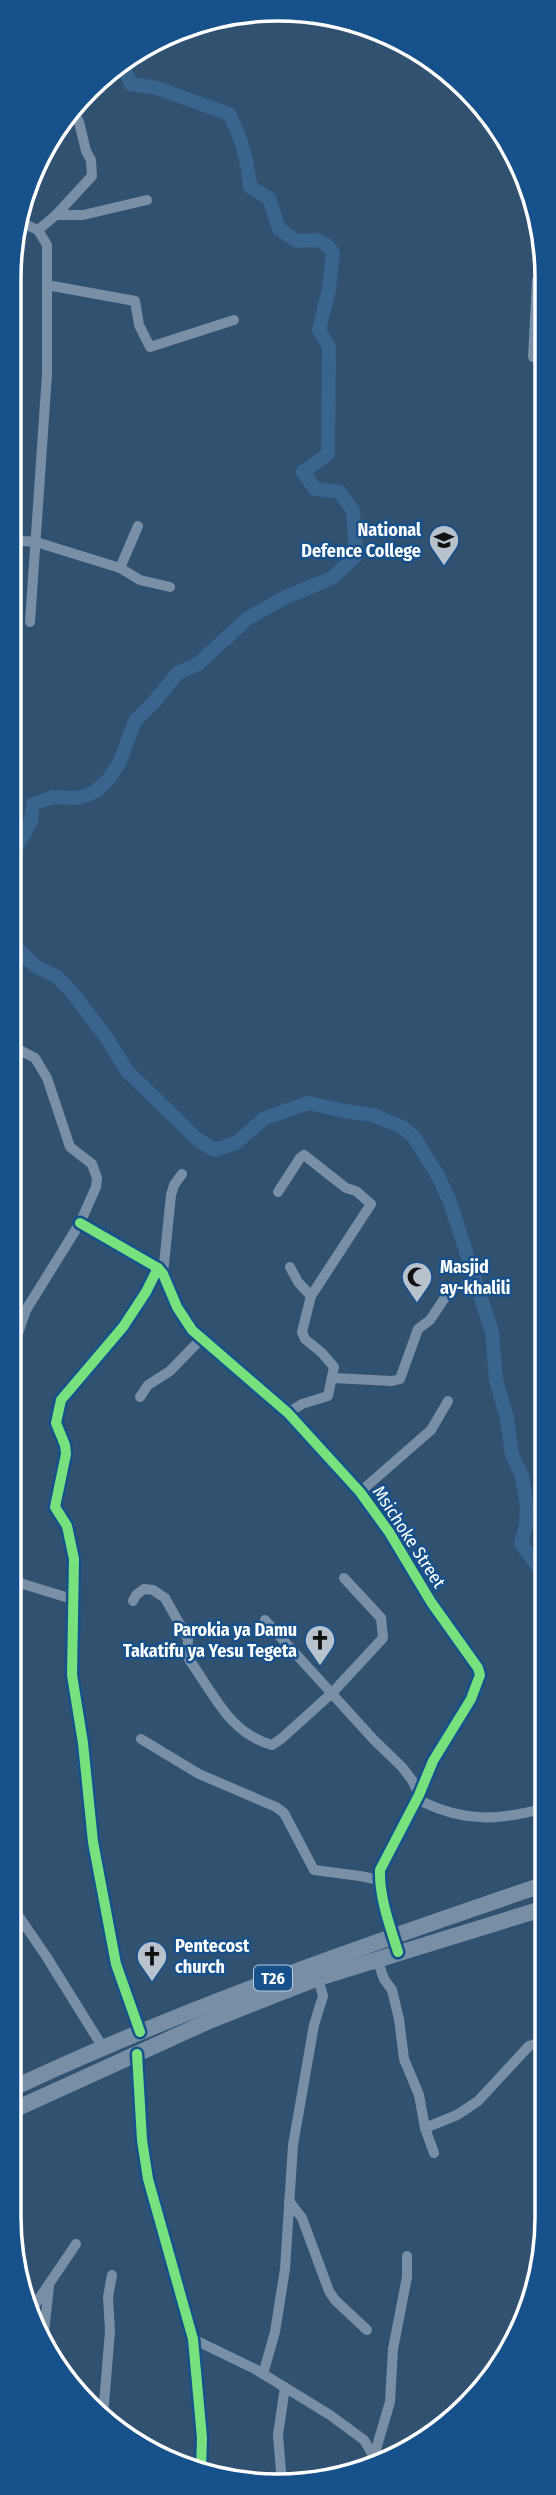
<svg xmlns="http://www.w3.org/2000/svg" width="556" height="2495" viewBox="0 0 556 2495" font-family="'Fira Sans Condensed',sans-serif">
  <rect width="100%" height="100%" fill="#315171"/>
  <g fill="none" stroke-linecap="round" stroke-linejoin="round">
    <!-- stream -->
    <polyline stroke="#39648d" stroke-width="2.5" points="534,1919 545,1917"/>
    <!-- river -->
    <g stroke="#39648d" stroke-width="14">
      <path d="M10,859L31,821L33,804L53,797L78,798L95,792L109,779L120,761L135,721L154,702L178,673L198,664L248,618L286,597L332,578L356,556L353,511L340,492L315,489L303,472L328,454L329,347L319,330L329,289L333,253L327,245L317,240L297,241L279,229L269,198L250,187C248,160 242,138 229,114L157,88L131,84L120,61"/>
      <polyline points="10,941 35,966 56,976 71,991 106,1037 127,1071 197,1139 214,1150 236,1143 265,1118 309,1103 344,1111 373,1115 402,1127 414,1137 438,1176 450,1202 492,1332 496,1380 507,1418 512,1455 522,1476 527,1506 526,1526 521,1543 545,1577"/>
    </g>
    <!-- minor -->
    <g stroke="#788fa5" stroke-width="10">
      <polyline points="56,215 83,215 147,200"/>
      <polyline points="18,221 38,230 47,245 47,374 30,622"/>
      <polyline points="38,230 56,215 92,176 91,160 86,151 79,122 73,111"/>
      <polyline points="47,285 135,301 139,325 150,347 234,320"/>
      <polyline points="533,357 537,280 545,273"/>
      <polyline points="11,540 36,542 120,568 140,580 170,587"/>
      <polyline points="120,568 138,526"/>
      <polyline points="278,1192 300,1158 304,1155 346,1188 356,1191 371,1204 311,1296 302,1332 305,1339 322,1353 334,1367 328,1396 302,1404 288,1413"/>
      <path d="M80,1223L158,1268L163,1274L177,1307L192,1330L288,1413L360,1492L389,1532L431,1602L478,1668L480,1675L471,1699L433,1761L419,1795L380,1870C379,1897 390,1926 398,1952"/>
      <polyline points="290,1267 298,1282 311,1296"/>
      <polyline points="163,1274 171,1195 174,1185 182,1174"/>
      <polyline points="10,1357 26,1310 80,1223 96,1187 97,1178 92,1164 70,1147 47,1078 35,1058 10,1045"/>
      <polyline points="333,1378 392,1381 400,1379 418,1329 430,1320 444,1299"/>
      <polyline points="140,1397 148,1385 170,1371 202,1338"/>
      <polyline points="360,1492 431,1430 448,1401"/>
      <polyline points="10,1580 72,1599"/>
      <path d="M133,1601L136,1595L144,1589L153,1590L165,1598L188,1639L187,1654L190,1661C214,1694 229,1733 272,1745L281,1739L332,1693L383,1638L381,1618L344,1578"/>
      <path d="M265,1620L374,1740L402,1767L412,1780L423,1802C466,1823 501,1820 545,1808"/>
      <polyline points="141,1739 199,1774 276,1807 284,1813 314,1870 360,1876 379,1880"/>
      <polyline points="9,1902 46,1956 102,2046"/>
      <polyline points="377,1959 384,1979 392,1990 399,2019 404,2059 419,2095 425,2128 434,2153"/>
      <polyline points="140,2032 116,1964 93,1842 83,1743 72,1675 74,1559 67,1526 55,1507 66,1454 65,1445 56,1423 61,1400 123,1327 146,1292 158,1268"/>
      <polyline points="137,2054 142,2140 148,2179 193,2339 202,2438 201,2470"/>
      <polyline points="425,2128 457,2115 478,2101 529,2046 535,2044 545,2046"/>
      <polyline points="289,2201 302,2218 329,2291 335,2300 367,2330"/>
      <polyline points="28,2315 76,2244"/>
      <polyline points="193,2339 255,2369 330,2415 364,2440 377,2462"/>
      <polyline points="43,2341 49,2286"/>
      <polyline points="263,2374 275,2332 285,2269 293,2145 314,2025 323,1996 318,1978"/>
      <polyline points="103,2416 110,2331 108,2297 112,2275"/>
      <polyline points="374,2456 390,2402 393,2349 407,2277 407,2256"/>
      <polyline points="282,2484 278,2435 285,2387"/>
    </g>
    <!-- trunk -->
    <g stroke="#788ea4" stroke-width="16">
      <path d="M9,2090C183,2008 363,1946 545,1884"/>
      <polyline points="9,2112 209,2021 318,1978 545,1908"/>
    </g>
    <!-- cycleway casing -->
    <g stroke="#16518c" stroke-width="15">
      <g id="cycleway">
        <path d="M80,1223L158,1268L163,1274L177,1307L192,1330L288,1413L360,1492L389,1532L431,1602L478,1668L480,1675L471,1699L433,1761L419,1795L380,1870C379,1897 390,1926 398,1952"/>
        <polyline points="140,2032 116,1964 93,1842 83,1743 72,1675 74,1559 67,1526 55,1507 66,1454 65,1445 56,1423 61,1400 123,1327 146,1292 158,1268"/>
        <polyline points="137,2054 142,2140 148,2179 193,2339 202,2438 201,2470"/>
      </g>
    </g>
    <!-- cycleway -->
    <use href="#cycleway" stroke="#77e17e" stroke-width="10"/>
  </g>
  <!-- icons -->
  <defs>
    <g id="school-pin" transform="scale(1.575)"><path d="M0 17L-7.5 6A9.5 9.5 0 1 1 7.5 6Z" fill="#b7c2cd" stroke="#16518c"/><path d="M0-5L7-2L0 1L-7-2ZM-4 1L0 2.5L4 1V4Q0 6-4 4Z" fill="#111"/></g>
    <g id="mosque-pin" transform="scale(1.575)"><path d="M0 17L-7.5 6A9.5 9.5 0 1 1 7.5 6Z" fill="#b7c2cd" stroke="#16518c"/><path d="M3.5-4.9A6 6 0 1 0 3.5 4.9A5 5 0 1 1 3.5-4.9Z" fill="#111"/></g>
    <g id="church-pin" transform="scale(1.575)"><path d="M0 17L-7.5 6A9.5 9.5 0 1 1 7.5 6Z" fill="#b7c2cd" stroke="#16518c"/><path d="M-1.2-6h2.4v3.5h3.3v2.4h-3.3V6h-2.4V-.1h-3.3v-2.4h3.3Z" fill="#111"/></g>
  </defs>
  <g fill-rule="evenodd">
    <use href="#school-pin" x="444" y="540"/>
    <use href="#mosque-pin" x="417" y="1277"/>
    <use href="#church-pin" x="320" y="1640"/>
    <use href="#church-pin" x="152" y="1956"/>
  </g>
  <g text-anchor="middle" stroke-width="5" stroke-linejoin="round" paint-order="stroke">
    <!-- shield labels -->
    <rect fill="#16518c" stroke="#b9cbdc" stroke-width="2" x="254" y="1965.5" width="38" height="25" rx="5"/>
    <g font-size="16" font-weight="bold" fill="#fff">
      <text x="273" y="1984">T26</text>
    </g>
    <!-- poi labels -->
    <g font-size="18" font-weight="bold" fill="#fff" stroke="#16518c" text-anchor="end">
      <text x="421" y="536">National<tspan x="421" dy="21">Defence College</tspan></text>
      <text x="440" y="1273" text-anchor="start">Masjid<tspan x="440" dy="21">ay-khalili</tspan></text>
      <text x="297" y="1636">Parokia ya Damu<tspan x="297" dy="21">Takatifu ya Yesu Tegeta</tspan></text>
      <text x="175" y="1952" text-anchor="start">Pentecost<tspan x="175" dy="21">church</tspan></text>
    </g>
    <!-- street labels -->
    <g font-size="18" fill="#fff" stroke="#16518c">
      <text transform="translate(409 1537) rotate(57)" y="6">Msichoke Street</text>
    </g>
  </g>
  <!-- crop -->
  <path d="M0 0H556V2495H0ZM278 21H278A257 257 0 0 1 535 278V2217A257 257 0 0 1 278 2474H278A257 257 0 0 1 21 2217V278A257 257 0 0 1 278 21Z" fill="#16518c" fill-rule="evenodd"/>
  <path fill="none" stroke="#fff" stroke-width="3.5" d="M278 21H278A257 257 0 0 1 535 278V2217A257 257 0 0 1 278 2474H278A257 257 0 0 1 21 2217V278A257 257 0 0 1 278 21Z"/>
</svg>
